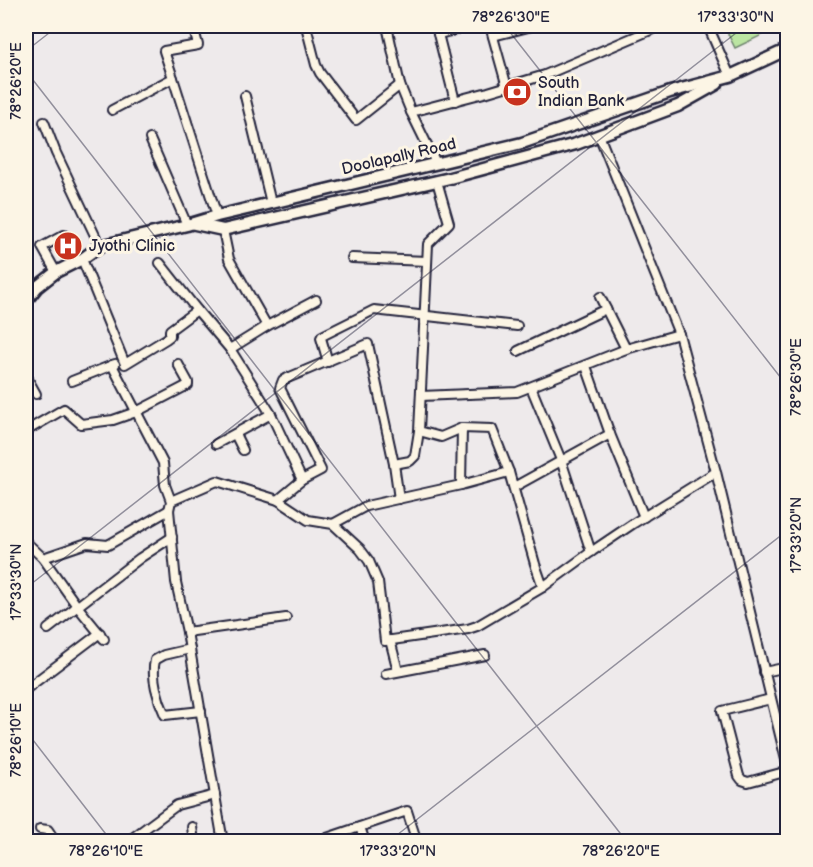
<svg xmlns="http://www.w3.org/2000/svg" width="813" height="867" viewBox="0 0 813 867" font-family="'Balsamiq Sans',sans-serif">
<style>
.green{fill:#bbe5a2;stroke:#6e846e;stroke-width:1.5}
.lines{fill:none;stroke-linecap:round;stroke-linejoin:round}
.minor-casing{stroke:#22223b;stroke-width:12}
.secondary-casing{stroke:#22223b;stroke-width:15}
.minor{stroke:#fcf5e5;stroke-width:8}
.secondary{stroke:#fcf5e5;stroke-width:10}
.ticks{fill:none;stroke:#22223b;stroke-width:1.5;stroke-opacity:0.45}
.labels{text-anchor:middle;dominant-baseline:central;stroke-width:6;stroke-linejoin:round;paint-order:stroke}
.poi-label{font-size:16px;fill:#22223b;stroke:#fcf5e5;text-anchor:start}
.street-label{font-size:16px;fill:#22223b;stroke:#fcf5e5}
.neatline{fill:none;stroke:#22223b;stroke-width:2}
.ticks-label{font-size:15px;text-anchor:middle;fill:#22223b}
</style>
<rect width="100%" height="100%" fill="#eeeaeb"/>
<filter id="ink" filterUnits="userSpaceOnUse"><feTurbulence type="fractalNoise" baseFrequency=".0167" numOctaves="2"/><feDisplacementMap in="SourceGraphic" scale="12" xChannelSelector="R" yChannelSelector="G"/><feConvolveMatrix kernelMatrix="1 2 1 2 8 2 1 2 1" color-interpolation-filters="sRGB"/></filter>
<g filter="url(#ink)">
<path class="green" d="M724,26H781L735,48Z"/>
<g class="lines">
<g class="minor-casing">
<g id="minor">
<path d="M306,26L316,65L320,73L356,120L400,85"/>
<path d="M387,26L400,85L411,112L436,163"/>
<path d="M436,26L455,101"/>
<path d="M490,26L507,87"/>
<path d="M708,26L730,76"/>
<path d="M438,34L473,26"/>
<path d="M493,36L532,26"/>
<path d="M173,78L217,216"/>
<path d="M245,96L271,203"/>
<path d="M112,110L173,78L164,51L198,45L193,26"/>
<path d="M411,112L488,92L545,75L660,26"/>
<path d="M44,122L56,153L100,246"/>
<path d="M599,135L679,334L716,472L788,768"/>
<path d="M150,139L187,225"/>
<path d="M437,181L449,223L428,244L419,431L441,437L462,428L492,429L509,472L535,564L543,587"/>
<path d="M223,230L229,259L267,326"/>
<path d="M352,258L427,261"/>
<path d="M82,259L125,364L166,339L170,336V330L197,310"/>
<path d="M160,263L197,310L230,349L271,414L302,480"/>
<path d="M56,272L42,247L64,235"/>
<path d="M600,297L626,349"/>
<path d="M230,349L267,326L316,300"/>
<path d="M518,351L606,309"/>
<path d="M328,362L321,338L322,336L374,310L517,326"/>
<path d="M112,365L163,463L165,485L171,501L169,510L176,582L187,632L223,842"/>
<path d="M586,366L610,434L644,517"/>
<path d="M26,376L36,394"/>
<path d="M72,381L115,364"/>
<path d="M531,387L561,460L591,552"/>
<path d="M421,396L517,392L626,349L679,334"/>
<path d="M26,431L64,409L81,424L113,420L136,412L188,385V382L178,364"/>
<path d="M235,434L243,450"/>
<path d="M216,444L271,414"/>
<path d="M394,464L410,461L415,456L419,431"/>
<path d="M461,485L462,428"/>
<path d="M514,487L610,434"/>
<path d="M278,500L302,480L321,470L280,388L283,380L368,344L394,464L399,499"/>
<path d="M171,501L217,481L278,500L308,520L333,524L360,549L369,561L378,582L385,641L468,629L477,626L543,587L591,552L634,523L716,472"/>
<path d="M333,524L366,506L461,485L509,472"/>
<path d="M26,542L43,558L77,606L104,639"/>
<path d="M43,558L87,543L108,545L169,510"/>
<path d="M48,629L140,558L172,537"/>
<path d="M187,632L286,618"/>
<path d="M390,640L398,671"/>
<path d="M190,649L164,655L155,660C151,677 158,700 165,715L201,711"/>
<path d="M764,672L788,667"/>
<path d="M386,674L485,655"/>
<path d="M26,689L100,633"/>
<path d="M771,699L722,711L739,776L742,780L748,782L788,771"/>
<path d="M192,827L194,842"/>
<path d="M360,827L365,842"/>
<path d="M40,829L48,830L56,842"/>
<path d="M127,842L177,805L215,795"/>
<path d="M315,842L407,811L417,842"/>
</g>
</g>
<g class="secondary-casing">
<g id="secondary">
<path d="M195,224L223,230L450,178L576,144L678,106L717,84"/>
<path d="M26,301L37,287L56,272L82,259L100,246L187,225L217,216L522,143L670,92L730,76L788,49"/>
</g>
</g>
<use href="#minor" class="minor"/>
<use href="#secondary" class="secondary"/>
</g>
</g>
<path class="ticks" d="M505,26L788,387M26,51L58,26M26,71L627,842M26,588L745,26M26,731L112,842M388,842L788,530"/>
<defs>
<g id="bank-disc" transform="scale(1.5)"><circle r="9.5" fill="#c8321e" stroke="#fcf5e5"/><path d="M-6-4H6V4H-6ZM0-2.3a2.3 2.3 0 1 0 0 4.6a2.3 2.3 0 1 0 0-4.6Z" fill="#fff"/></g>
<g id="hospital-disc" transform="scale(1.5)"><circle r="9.5" fill="#c8321e" stroke="#fcf5e5"/><path d="M-5-5h3v3.5h4V-5h3V5h-3V1.5h-4V5h-3Z" fill="#fff"/></g>
</defs>
<g fill-rule="evenodd">
<use href="#bank-disc" x="517" y="92"/>
<use href="#hospital-disc" x="68" y="246"/>
</g>
<g class="labels">
<g class="poi-label">
<text x="538" y="83">South<tspan x="538" dy="18">Indian Bank</tspan></text>
<text x="89" y="246">Jyothi Clinic</text>
</g>
<g class="street-label">
<text transform="translate(399 157) rotate(-13)">Doolapally Road</text>
</g>
</g>
<rect width="813" height="867" fill="none" stroke="#fcf5e5" stroke-width="66"/>
<rect x="33" y="33" width="747" height="801" class="neatline"/>
<g class="ticks-label">
<text x="511" y="22">78°26'30"E</text>
<text x="736" y="22">17°33'30"N</text>
<text transform="translate(16 81) rotate(-90)" y="5">78°26'20"E</text>
<text transform="translate(796 377) rotate(-90)" y="5">78°26'30"E</text>
<text transform="translate(796 535) rotate(-90)" y="5">17°33'20"N</text>
<text transform="translate(16 582) rotate(-90)" y="5">17°33'30"N</text>
<text transform="translate(16 740) rotate(-90)" y="5">78°26'10"E</text>
<text x="106" y="856">78°26'10"E</text>
<text x="398" y="856">17°33'20"N</text>
<text x="621" y="856">78°26'20"E</text>
</g>
</svg>
